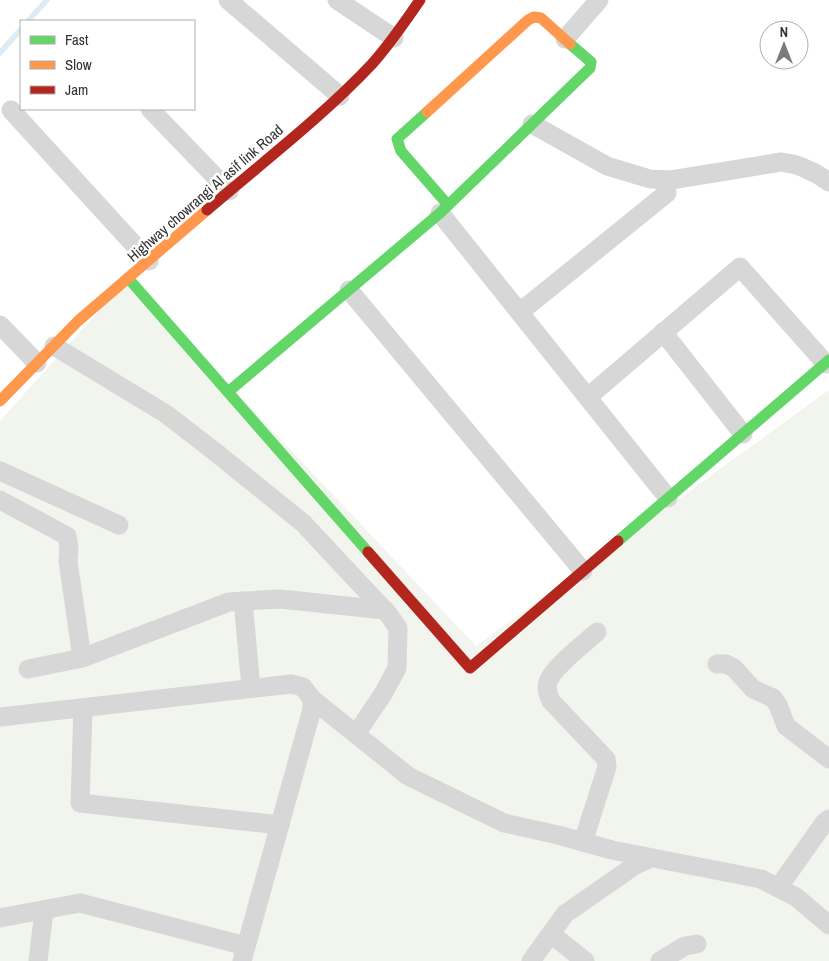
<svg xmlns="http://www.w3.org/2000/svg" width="829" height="961" viewBox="0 0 829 961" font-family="'Archivo Narrow',sans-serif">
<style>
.green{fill:#f1f5ed}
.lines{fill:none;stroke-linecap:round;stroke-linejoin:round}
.stream{stroke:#ddebf3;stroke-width:5.5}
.street{stroke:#d7d7d7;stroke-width:19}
.fast{stroke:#63d668;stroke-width:11}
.slow{stroke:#ff974d;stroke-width:11}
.jam{stroke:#b3261e;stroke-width:11}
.labels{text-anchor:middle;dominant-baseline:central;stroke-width:5;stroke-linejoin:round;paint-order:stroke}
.street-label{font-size:15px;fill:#333;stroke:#fff}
</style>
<rect width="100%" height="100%" fill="#fff"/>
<path class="green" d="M128,278L476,646L829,390V961H0V421Z"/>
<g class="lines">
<g class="stream">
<path d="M28,21L47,0"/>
<path d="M0,53L21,29"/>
</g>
<g class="street">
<path d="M228,0L340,96"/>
<path d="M337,0L394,38"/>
<path d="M565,39L599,0"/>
<path d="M150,109L229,191"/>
<path d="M11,110L149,261"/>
<path d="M532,124L607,166L650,179L671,180L781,162C799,164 814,171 829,182"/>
<path d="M440,213L668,498"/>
<path d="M349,290L583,571"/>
<path d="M520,312L667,193"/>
<path d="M0,325L37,363"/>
<path d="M663,332L743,434"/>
<path d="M54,346L166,414L214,451L303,523L389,615L398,628L397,668L383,694L356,734"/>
<path d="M588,397L740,267L826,364"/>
<path d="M0,471L119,525"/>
<path d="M0,500L67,536L69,547L68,561L82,658"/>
<path d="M243,601L251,688"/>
<path d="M717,664H726L734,668L753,689L773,698L778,705L786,726L829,759"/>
<path d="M28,669L82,658L229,602L280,599L385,610"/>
<path d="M312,699L408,776L504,823L558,835L612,850L761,879L796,897L829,925"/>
<path d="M83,708L80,803L280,825"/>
<path d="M0,717L291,684L303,687L312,699V709L242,961"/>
<path d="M583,842L607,767L606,759L551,701C548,695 546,689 548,682C552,668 585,643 597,632"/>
<path d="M778,888L824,823L829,819"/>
<path d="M0,918L80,903L246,946"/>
<path d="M551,934L585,961"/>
<path d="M38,961L44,911"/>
<path d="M531,961L565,914L634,866L651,858"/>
<path d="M660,961L685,946L697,944"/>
</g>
<g class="fast">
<path d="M427,112L397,139L401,151L448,205"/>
<path d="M128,278L368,552"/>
<path d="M228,392L440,213L590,68L591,62L570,44"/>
<path d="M618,541L829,360"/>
</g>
<g class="slow">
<path d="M427,112L528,20L534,17L541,18L570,44"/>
<path d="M0,401L78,321L207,210"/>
</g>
<g class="jam">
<path d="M207,210C263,162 322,117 372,64C390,44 405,22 420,0"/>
<path d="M368,552L470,668L618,541"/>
</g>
</g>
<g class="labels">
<g class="street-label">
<text transform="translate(205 193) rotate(-41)">Highway chowrangi Al asif link Road</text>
</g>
</g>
<rect x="20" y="20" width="175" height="90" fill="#ffffff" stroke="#adadad"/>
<rect x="30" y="36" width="25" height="8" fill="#63d668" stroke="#adadad"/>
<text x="65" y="45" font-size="15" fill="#333333">Fast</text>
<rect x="30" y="61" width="25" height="8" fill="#ff974d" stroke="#adadad"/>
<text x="65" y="70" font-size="15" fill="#333333">Slow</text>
<rect x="30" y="86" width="25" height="8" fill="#b3261e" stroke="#adadad"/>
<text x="65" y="95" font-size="15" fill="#333333">Jam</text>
<g transform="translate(784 45)"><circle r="24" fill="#ffffff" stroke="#adadad"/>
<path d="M0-4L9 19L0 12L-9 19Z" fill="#7a7a7a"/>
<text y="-8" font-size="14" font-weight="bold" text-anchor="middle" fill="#333333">N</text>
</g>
</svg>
